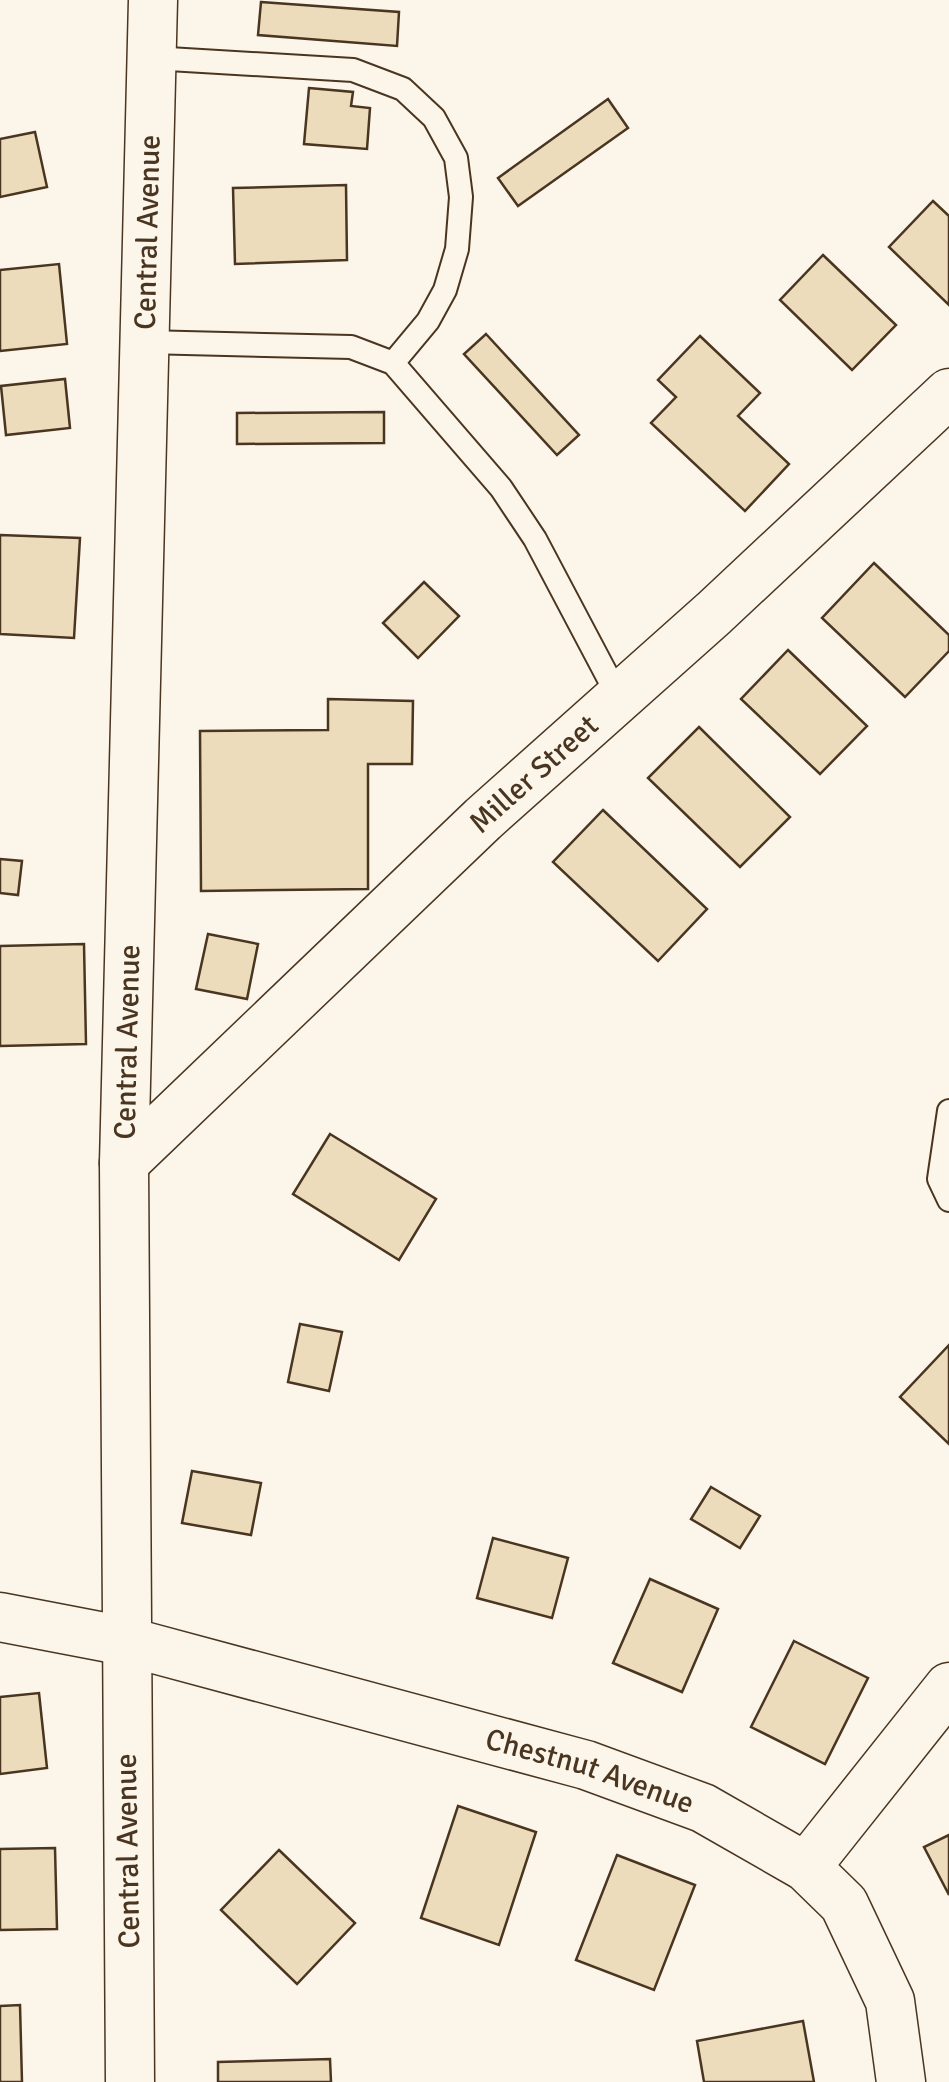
<svg xmlns="http://www.w3.org/2000/svg" width="949" height="2082" viewBox="0 0 949 2082" font-family="Signika,sans-serif">
<style>
.building{fill:#ecdcbc;stroke:#4a3520;stroke-width:2.5}
.lines{fill:none;stroke-linecap:round;stroke-linejoin:round}
.service-casing{stroke:#4a3520;stroke-width:26}
.minor-casing{stroke:#4a3520;stroke-width:51}
.service{stroke:#fbf6e9;stroke-width:22}
.minor{stroke:#fbf6e9;stroke-width:48}
.labels{text-anchor:middle;dominant-baseline:central;stroke-width:8;stroke-linejoin:round;paint-order:stroke}
.street-label{font-size:30px;fill:#4a3520;stroke:#fbf6e9}
</style>
<rect width="100%" height="100%" fill="#fbf6e9"/>
<g class="building">
<path d="M261,2L399,12L397,46L258,35Z"/>
<path d="M309,88L353,92L351,106L370,108L367,149L304,144Z"/>
<path d="M608,99L628,128L518,206L498,178Z"/>
<path d="M35,132L47,187L0,197V139Z"/>
<path d="M346,185L347,260L235,264L233,188Z"/>
<path d="M933,201L949,216V305L889,247Z"/>
<path d="M823,255L896,325L852,370L780,300Z"/>
<path d="M59,264L67,344L0,351V270Z"/>
<path d="M486,334L579,435L557,455L464,354Z"/>
<path d="M700,336L760,393L738,416L789,464L745,511L651,423L676,397L658,380Z"/>
<path d="M65,379L70,428L6,435L1,386Z"/>
<path d="M384,412V443L237,444V413Z"/>
<path d="M0,535L80,538L74,638L0,634Z"/>
<path d="M874,563L949,635V651L905,697L822,618Z"/>
<path d="M424,582L459,616L418,658L383,623Z"/>
<path d="M788,650L867,726L820,774L741,699Z"/>
<path d="M328,699L413,701L412,764H368V889L201,891L200,731L328,730Z"/>
<path d="M699,727L790,817L740,867L648,778Z"/>
<path d="M603,810L707,909L658,961L553,862Z"/>
<path d="M0,859L22,861L18,895L0,893Z"/>
<path d="M208,934L258,944L247,999L196,989Z"/>
<path d="M84,944L86,1044L0,1046V946Z"/>
<path d="M330,1134L436,1199L399,1260L293,1194Z"/>
<path d="M300,1324L342,1332L329,1391L288,1382Z"/>
<path d="M949,1345V1444L900,1397Z"/>
<path d="M192,1471L261,1483L251,1535L182,1523Z"/>
<path d="M711,1487L760,1516L740,1548L691,1519Z"/>
<path d="M493,1538L568,1558L552,1618L477,1598Z"/>
<path d="M650,1579L718,1609L682,1692L613,1663Z"/>
<path d="M794,1641L868,1678L825,1764L751,1727Z"/>
<path d="M39,1693L47,1768L0,1774V1697Z"/>
<path d="M458,1806L536,1832L499,1945L421,1918Z"/>
<path d="M949,1835V1895L924,1847Z"/>
<path d="M55,1848L57,1929L0,1930V1849Z"/>
<path d="M279,1850L355,1923L297,1984L221,1910Z"/>
<path d="M617,1855L695,1885L654,1990L576,1960Z"/>
<path d="M20,2005L22,2082H0V2006Z"/>
<path d="M803,2021L814,2082H704L697,2041Z"/>
<path d="M330,2059L331,2082H218V2062Z"/>
</g>
<g class="lines">
<g class="service-casing">
<g id="service">
<path d="M152,58L353,70L403,89L434,118L456,158L461,197L457,249L445,290L428,321L393,363"/>
<path d="M145,342L351,347L393,363L501,488L535,539L619,698"/>
<path d="M949,1111L939,1179L949,1200"/>
</g>
</g>
<g class="minor-casing">
<g id="minor">
<path id="s1" d="M124,1163L483,819L714,613L949,393"/>
<path id="s2" d="M0,1617L125,1641L586,1765L703,1808L806,1867L844,1904L890,2001L901,2082"/>
<path d="M806,1867L949,1687"/>
<path id="s3" d="M130,2082L124,1163L153,0"/>
</g>
</g>
<use href="#service" class="service"/>
<use href="#minor" class="minor"/>
</g>
<g class="labels">
<g class="street-label">
<text stroke="none"><textPath href="#s3" startOffset="1850">Central Avenue</textPath></text>
<text stroke="none"><textPath href="#s1" startOffset="565">Miller Street</textPath></text>
<text stroke="none"><textPath href="#s3" startOffset="1040">Central Avenue</textPath></text>
<text stroke="none"><textPath href="#s2" startOffset="610">Chestnut Avenue</textPath></text>
<text transform="translate(128 1851) rotate(-91)">Central Avenue</text>
</g>
</g>
</svg>
